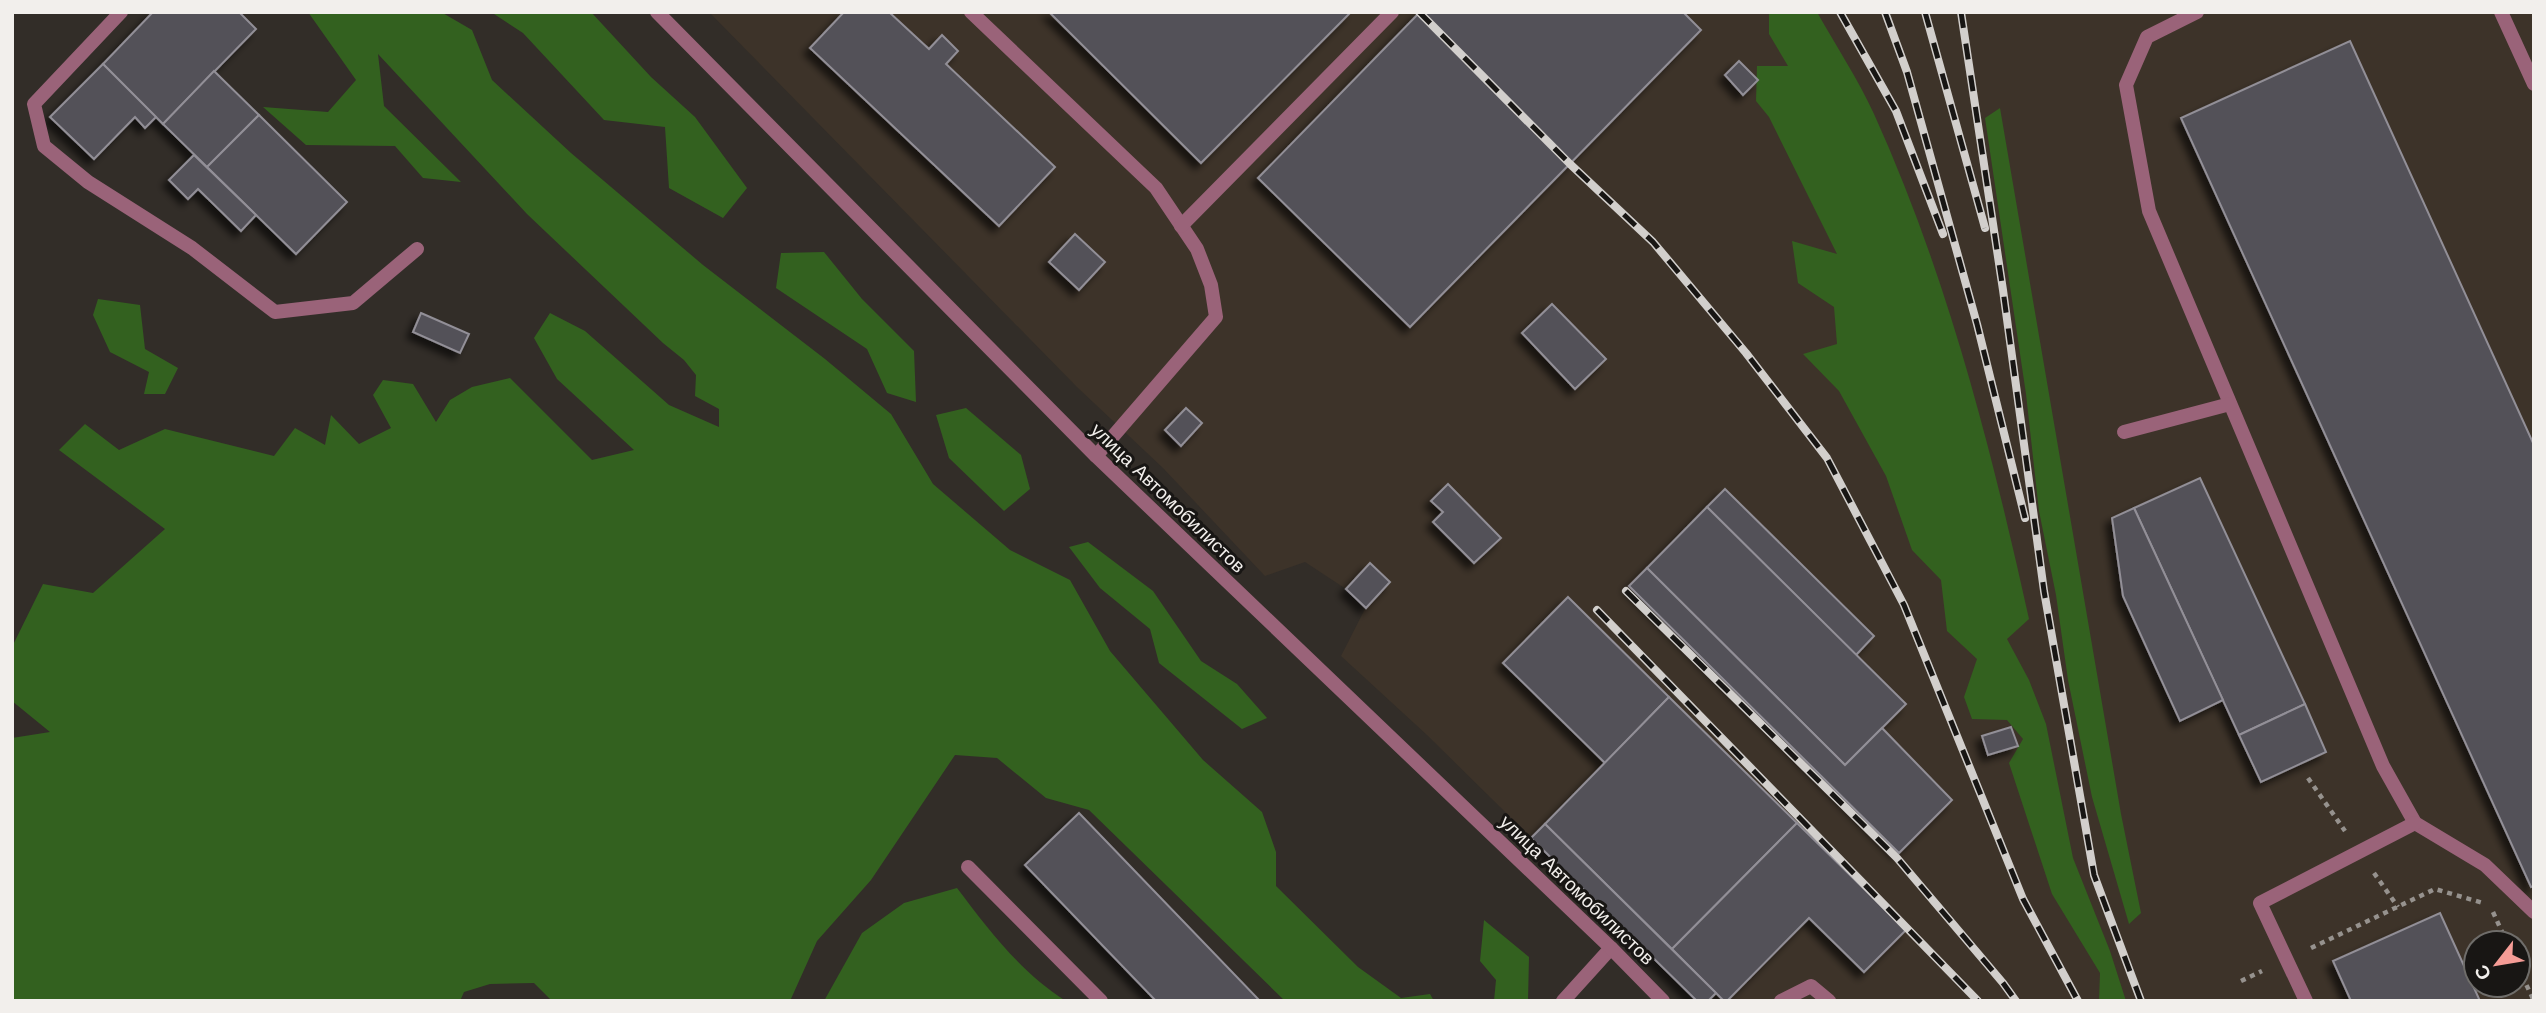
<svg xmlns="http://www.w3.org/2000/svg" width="2546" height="1013" viewBox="0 0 2546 1013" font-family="'Work Sans',sans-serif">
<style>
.built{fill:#3d3329;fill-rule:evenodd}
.forest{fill:#33611f}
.building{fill:#535158;stroke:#928f97;stroke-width:2;filter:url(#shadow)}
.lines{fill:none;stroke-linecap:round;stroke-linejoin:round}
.path{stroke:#96928e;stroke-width:4.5;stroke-dasharray:5 5;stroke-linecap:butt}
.lane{stroke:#9a6379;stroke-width:14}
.street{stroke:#9a6379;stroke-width:14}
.rail-casing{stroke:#d2cfcc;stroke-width:8}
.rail{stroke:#181614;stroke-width:5;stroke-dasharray:16;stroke-linecap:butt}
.labels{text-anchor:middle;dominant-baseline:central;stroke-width:6;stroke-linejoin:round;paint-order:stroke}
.street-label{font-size:19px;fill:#f2efec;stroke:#181614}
</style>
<defs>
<filter id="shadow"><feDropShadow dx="-6" dy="6" stdDeviation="3.5" flood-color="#0009"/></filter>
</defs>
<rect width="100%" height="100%" fill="#322d28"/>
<path class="built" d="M709,12H2534V1001H1697L1427,735L1341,656L1366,607L1346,589L1305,562L1265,576L1163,468L1077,387ZM2476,943H2518V985H2476Z"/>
<g class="forest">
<path d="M308,12H441L472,30L492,80L571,153L703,265L825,359L891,414L933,484L1010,550L1070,580L1110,651L1203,760L1262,812L1276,852V886L1358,967L1401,998L1430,994L1434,1001H1285L1089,810L1046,798L997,758L955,755L871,880L817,941L790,1001H552L534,983L490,984L464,992L460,1001H12V738L50,732L12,701V647L43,584L93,593L165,529L59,450L85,424L119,450L165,429L274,456L295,428L325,445L331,415L359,444L391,428L373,395L383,380L413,384L436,422L450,400L472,387L510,378L592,460L634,450L557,379L534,338L550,313L585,331L669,405L719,427V409L695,396L696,375L684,360L663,343L527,214L378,54L384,106L461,182L423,178L395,146L306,145L263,107L328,112L356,80Z"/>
<path d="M491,12H591L651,77L695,117L747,188L723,218L669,188L665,127L604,120L523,33Z"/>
<path d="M1769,12H1817C1836,46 1858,79 1874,114C1947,275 1991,447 2029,619L2007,639L2029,680L2046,724L2073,858L2110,951L2126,1001H2099L2100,973L2052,894L2009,763L2023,739L2007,720L1972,719L1964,697L1977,659L1947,631L1941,580L1912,550L1886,476L1839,391L1803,354L1837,344L1834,307L1798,283L1792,241L1837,254L1769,117L1756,101L1757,66H1788L1769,34Z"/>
<path d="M2000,108L2121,814L2141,913L2129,924L2092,797L2068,680L2056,595L2039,511L2026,394L1985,118Z"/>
<path d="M824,252L862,299L914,351L916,402L887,393L867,349L776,288L781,253Z"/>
<path d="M98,299L140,305L145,349L178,368L165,394H144L149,372L110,352L93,315Z"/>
<path d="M966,408L1021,455L1030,489L1004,511L949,458L936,415Z"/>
<path d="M1088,542L1153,591L1201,661L1237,684L1267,718L1242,729L1159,663L1150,629L1100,588L1069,547Z"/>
<path d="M957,888C989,930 1020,972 1066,1001H824L862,933L904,903Z"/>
<path d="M1484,920L1529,957L1528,1001H1494L1496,980L1480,961Z"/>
</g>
<g class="building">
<path d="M153,12H239L256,29L163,124L103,64Z"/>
<path d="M844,12H889L929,49L942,35L958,51L946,64L1055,167L999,226L810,48Z"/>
<path d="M1049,12H1351L1201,163Z"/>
<path d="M1683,12L1701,30L1410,327L1258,178L1420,12Z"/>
<path d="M2350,41L2534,445V886L2531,887L2181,118Z"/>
<path d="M1739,61L1758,80L1743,95L1725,75Z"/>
<path d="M103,64L156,117L145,128L135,117L94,159L50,117Z"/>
<path d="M214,71L259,115L207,167L163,124Z"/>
<path d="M259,115L347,202L296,254L207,167Z"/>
<path d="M194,155L256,215L241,231L198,189L188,199L169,180Z"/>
<path d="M1075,234L1105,262L1079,290L1049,262Z"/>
<path d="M1552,304L1606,359L1575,389L1522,333Z"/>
<path d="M421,313L469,334L460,353L413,332Z"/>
<path d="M1186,408L1202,423L1181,446L1165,430Z"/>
<path d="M2200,478L2305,704L2239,735L2134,508Z"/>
<path d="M1448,484L1501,538L1474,563L1433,522L1443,512L1431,501Z"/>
<path d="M1725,489L1874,636L1856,655L1707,507Z"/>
<path d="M1707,507L1906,704L1845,765L1647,568Z"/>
<path d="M2134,508L2223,700L2180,721L2123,596L2112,518Z"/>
<path d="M1370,563L1390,582L1366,608L1346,589Z"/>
<path d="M1647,568L1845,765L1882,728L1952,800L1899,853L1629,586Z"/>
<path d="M1568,597L1669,697L1605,763L1503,663Z"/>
<path d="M1669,697L1797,823L1672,949L1545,824Z"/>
<path d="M2305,704L2326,752L2261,782L2239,735Z"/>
<path d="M2011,727L2018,746L1988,755L1982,736Z"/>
<path d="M1079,813L1260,1001H1156L1025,865Z"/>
<path d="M1797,823L1906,930L1864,972L1809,918L1727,1001H1724L1672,949Z"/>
<path d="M1545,824L1716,993L1708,1001H1697L1531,838Z"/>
<path d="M2440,913L2480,1001H2351L2333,961Z"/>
</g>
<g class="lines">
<g class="path">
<path d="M2308,778L2345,831"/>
<path d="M2374,873L2398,907"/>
<path d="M2493,912L2507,943"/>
<path d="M2311,948L2435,889L2483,903"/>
<path d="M2518,967L2534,1001"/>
<path d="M2241,981L2262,971"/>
</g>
<g class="lane">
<path d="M121,12L34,104L44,146L88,182L192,248L275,312L353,303L417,249"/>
<path d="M971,12L1156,188L1197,249L1211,285L1216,317L1096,456"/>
<path d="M2197,12L2147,37L2126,85L2149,211L2383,766L2415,823L2485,865L2534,912"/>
<path d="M2501,12L2534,84"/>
<path d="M1181,226L1392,12"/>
<path d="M2124,432L2230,404"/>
<path d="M968,867L1101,1001"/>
<path d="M1563,1001L1611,948"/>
<path d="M1781,1001L1811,986L1829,1001"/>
<path d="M2306,1001L2260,903L2415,823"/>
</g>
<path class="street" d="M657,12L1096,456L1611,948L1663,1001"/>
<g class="rail-casing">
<g id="rail">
<path d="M1419,12L1570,164L1653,242L1746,353L1827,458L1904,605L2023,899L2078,1001"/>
<path d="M1840,12L1896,111L1943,234"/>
<path d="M1885,12L1907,72L1977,324L2025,518"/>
<path d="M1925,12L1985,228"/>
<path d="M1961,12L2003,290L2044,591L2094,875L2141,1001"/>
<path d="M1626,591L1897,858L2003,983L2016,1001"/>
<path d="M1597,610L1978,1001"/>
</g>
</g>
<use href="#rail" class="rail"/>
</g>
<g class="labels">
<g class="street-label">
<text transform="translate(1168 498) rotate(44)">улица Автомобилистов</text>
<text transform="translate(1577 890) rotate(44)">улица Автомобилистов</text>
</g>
</g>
<rect width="2546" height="1013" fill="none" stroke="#f2efec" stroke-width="28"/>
<g transform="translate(2497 964) rotate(239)"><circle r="33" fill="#181614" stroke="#6f6d6a" stroke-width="2"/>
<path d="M0-5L12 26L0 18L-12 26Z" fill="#f59c96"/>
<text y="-10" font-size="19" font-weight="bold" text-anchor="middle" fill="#f2efec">С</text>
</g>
</svg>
